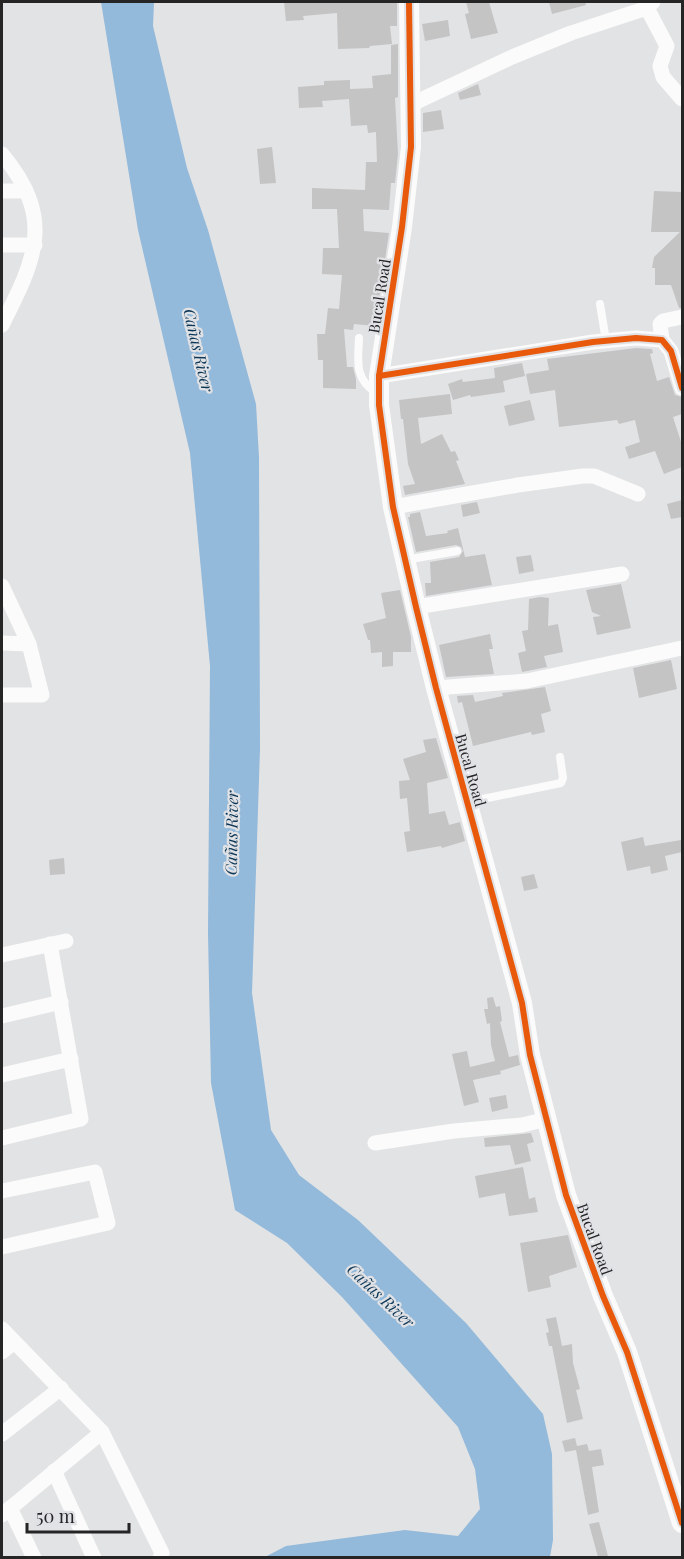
<svg xmlns="http://www.w3.org/2000/svg" width="684" height="1559" viewBox="0 0 684 1559" font-family="'Playfair Display',serif">
<style>
.water{fill:#93b9db}
.building{fill:#c4c4c5}
.lines{fill:none;stroke-linecap:round;stroke-linejoin:round}
.service{stroke:#fbfbfb;stroke-width:8}
.minor{stroke:#fbfbfb;stroke-width:15}
.tertiary{stroke:#fbfbfb;stroke-width:20}
.cycleway-casing{stroke:#e1e2e5;stroke-width:10}
.cycleway{stroke:#e8590c;stroke-width:6}
.labels{text-anchor:middle;dominant-baseline:central;stroke-width:4.5;stroke-linejoin:round;paint-order:stroke}
.street-label{font-size:15px;fill:#252526;stroke:#e1e2e5}
.water-label{font-size:16px;font-style:italic;fill:#0c3656;stroke:#e1e2e5}
</style>
<rect width="100%" height="100%" fill="#e2e3e4"/>
<path class="water" d="M101,2H154L153,26L187,168L208,230L256,404L259,457L260,749L252,993L271,1130L299,1175L358,1220L466,1323L543,1414L552,1454L553,1540L550,1557H265L286,1546L405,1530L458,1536L480,1509L475,1469L458,1427L342,1297L287,1243L235,1210L211,1083L208,933L210,666L190,453L138,230Z"/>
<g class="building">
<path d="M284,2H397V26H390L392,44L370,46L369,48L338,49L337,13L303,16L304,20L286,21Z"/>
<path d="M466,2H489L498,33L471,39L465,14L469,13Z"/>
<path d="M549,2H585L586,5L552,14Z"/>
<path d="M448,20L450,36L425,41L422,24Z"/>
<path d="M398,44V97L395,98L398,154L395,183H391L389,210L363,209L364,231L389,233L375,326L354,324L353,330L344,329L347,367H353L356,379V389L323,388V360H318L317,334H325L328,308L339,309L342,275L322,274L323,248H339L337,209H312V188L365,190L366,162H377L376,132L368,133L367,125L351,126L349,99L322,101L323,107L299,108L298,87L324,85V81L350,80V89L373,88L372,76L391,74V45Z"/>
<path d="M478,84L481,95L460,100L458,93Z"/>
<path d="M441,110L444,129L423,132V113Z"/>
<path d="M272,147L276,183L260,184L257,149Z"/>
<path d="M654,191L682,192V308H679L671,285H655V268H652L654,257L680,232H651Z"/>
<path d="M636,348L652,349L653,353L650,354L657,381L669,377L675,395L682,397V414L673,417L682,445V467L664,474L655,451L629,459L625,447L640,442L635,420L619,424L617,420L559,427L555,390L530,394L526,374L549,370L547,359Z"/>
<path d="M522,363L525,376L503,381L505,392L471,397L470,395L453,400L448,384L462,379L463,382L495,378L494,368Z"/>
<path d="M450,394L452,414L418,418L421,444L442,434L451,452L455,451L459,460L456,461L465,484L405,495L403,486L415,484L408,464L403,419H401L399,400Z"/>
<path d="M530,400L535,420L509,426L504,406Z"/>
<path d="M682,500V517L671,519L667,504Z"/>
<path d="M477,502L480,513L463,517L461,505Z"/>
<path d="M420,512L426,536L448,533L447,531L458,528L465,557L485,554L492,585L426,596L425,583H431L430,562L459,557L463,551L461,547L456,545L416,552L408,517H410V514Z"/>
<path d="M531,555L534,571L519,574L516,557Z"/>
<path d="M621,584L631,628L597,635L593,617L601,616L592,612L586,590Z"/>
<path d="M400,590L411,637V652H393V666L382,667V652L371,653L370,640H368L363,624L386,618L381,593Z"/>
<path d="M540,597L549,598L548,626L558,624L563,652L544,656L547,667L522,672L518,653L526,651L522,631L528,630L529,599Z"/>
<path d="M490,634L493,649H489L494,674L446,677L439,645Z"/>
<path d="M671,660L677,689L639,698L633,668Z"/>
<path d="M545,687L551,711L541,714L545,732L532,735L531,732L473,746L462,702L458,703L457,696L473,695L475,702L503,696L502,693Z"/>
<path d="M436,738L448,778L427,783L429,814L445,811L449,825L460,822L465,841L442,848L441,846L407,852L404,832L410,831L407,798L400,799L399,781L410,780L403,759L426,752L423,740Z"/>
<path d="M643,837L645,846L681,840L682,852L665,856L668,870L651,874L650,866L627,871L621,842Z"/>
<path d="M64,858L65,874L50,875L49,860Z"/>
<path d="M534,874L538,888L524,891L521,877Z"/>
<path d="M493,997L496,1007L500,1006L502,1021L500,1022L509,1057L518,1055L520,1065L500,1071L501,1074L473,1080L479,1102L464,1106L452,1054L467,1051L470,1067L495,1061L491,1045L490,1023L487,1024L484,1009H488L487,998Z"/>
<path d="M506,1095L508,1108L492,1112L489,1098Z"/>
<path d="M531,1133L534,1142L527,1144L531,1161L515,1165L510,1145L485,1147L484,1138Z"/>
<path d="M523,1167L529,1199L535,1197L538,1212L509,1216L505,1193L479,1198L475,1176Z"/>
<path d="M568,1235L577,1267L549,1276L551,1287L528,1292L520,1243Z"/>
<path d="M556,1317L562,1346L572,1344L573,1363L580,1389L576,1390L583,1419L567,1423L552,1346H549L546,1333L549,1332L546,1319Z"/>
<path d="M575,1438L577,1446L587,1444L589,1451L601,1449L604,1465L592,1467L599,1512L588,1515L576,1450L565,1452L562,1441Z"/>
<path d="M599,1522L608,1556L603,1557H598L589,1524Z"/>
</g>
<g class="lines">
<g class="service">
<path d="M600,304L606,341"/>
<path d="M359,338C358,359 354,380 376,392"/>
<path d="M405,560L457,551"/>
<path d="M468,802L561,783L563,778L560,757"/>
</g>
<g class="minor">
<path d="M647,8L667,46L660,66L663,77L682,99"/>
<path d="M412,104L512,57L571,33L647,8L653,2"/>
<path d="M2,154C55,218 36,258 2,325"/>
<path d="M2,191H26"/>
<path d="M2,245H35"/>
<path d="M662,340L660,324L663,321L682,317"/>
<path d="M379,376L593,342L636,338L662,340L671,351L682,388"/>
<path d="M393,507L518,485L583,476H594L638,494"/>
<path d="M2,586L29,644L42,695H2"/>
<path d="M416,607L622,574"/>
<path d="M2,643L29,644"/>
<path d="M436,688L527,681L682,648"/>
<path d="M2,955L66,941"/>
<path d="M2,1016L61,1002"/>
<path d="M2,1075L71,1059"/>
<path d="M2,1138L81,1119L50,944"/>
<path d="M375,1143L454,1131L522,1125L547,1119"/>
<path d="M2,1191L95,1172L108,1223L2,1247"/>
<path d="M2,1329L102,1432L162,1553L160,1558"/>
<path d="M2,1352L14,1342"/>
<path d="M2,1434L61,1388"/>
<path d="M54,1471L94,1558"/>
<path d="M10,1508L34,1558"/>
<path d="M2,1515L102,1432"/>
</g>
<path class="tertiary" d="M409,2L411,147L402,227L379,376V405L393,507L416,607L436,688L522,1003L530,1055L566,1195L603,1296L627,1352L682,1523"/>
<g class="cycleway-casing">
<g id="cycleway">
<path d="M409,2L411,147L402,227L379,376V405L393,507L416,607L436,688L522,1003L530,1055L566,1195L603,1296L627,1352L682,1523"/>
<path d="M379,376L593,342L636,338L662,340L671,351L682,388"/>
</g>
</g>
<use href="#cycleway" class="cycleway"/>
</g>
<g class="labels">
<g class="street-label">
<text transform="translate(379 296) rotate(-81)">Bucal Road</text>
<text transform="translate(471 770) rotate(74)">Bucal Road</text>
<text transform="translate(595 1239) rotate(70)">Bucal Road</text>
</g>
<g class="water-label">
<text transform="translate(199 350) rotate(77)">Cañas River</text>
<text transform="translate(231 833) rotate(-89)">Cañas River</text>
<text transform="translate(381 1295) rotate(43)">Cañas River</text>
</g>
</g>
<rect width="684" height="1559" fill="none" stroke="#252526" stroke-width="6"/>
<path d="M27 1523v9h102v-9" fill="none" stroke="#252526" stroke-width="3"/>
<text x="36" y="1523" font-size="18" fill="#252526" stroke="#e1e2e5" stroke-width="4.5" paint-order="stroke">50 m</text>
</svg>
